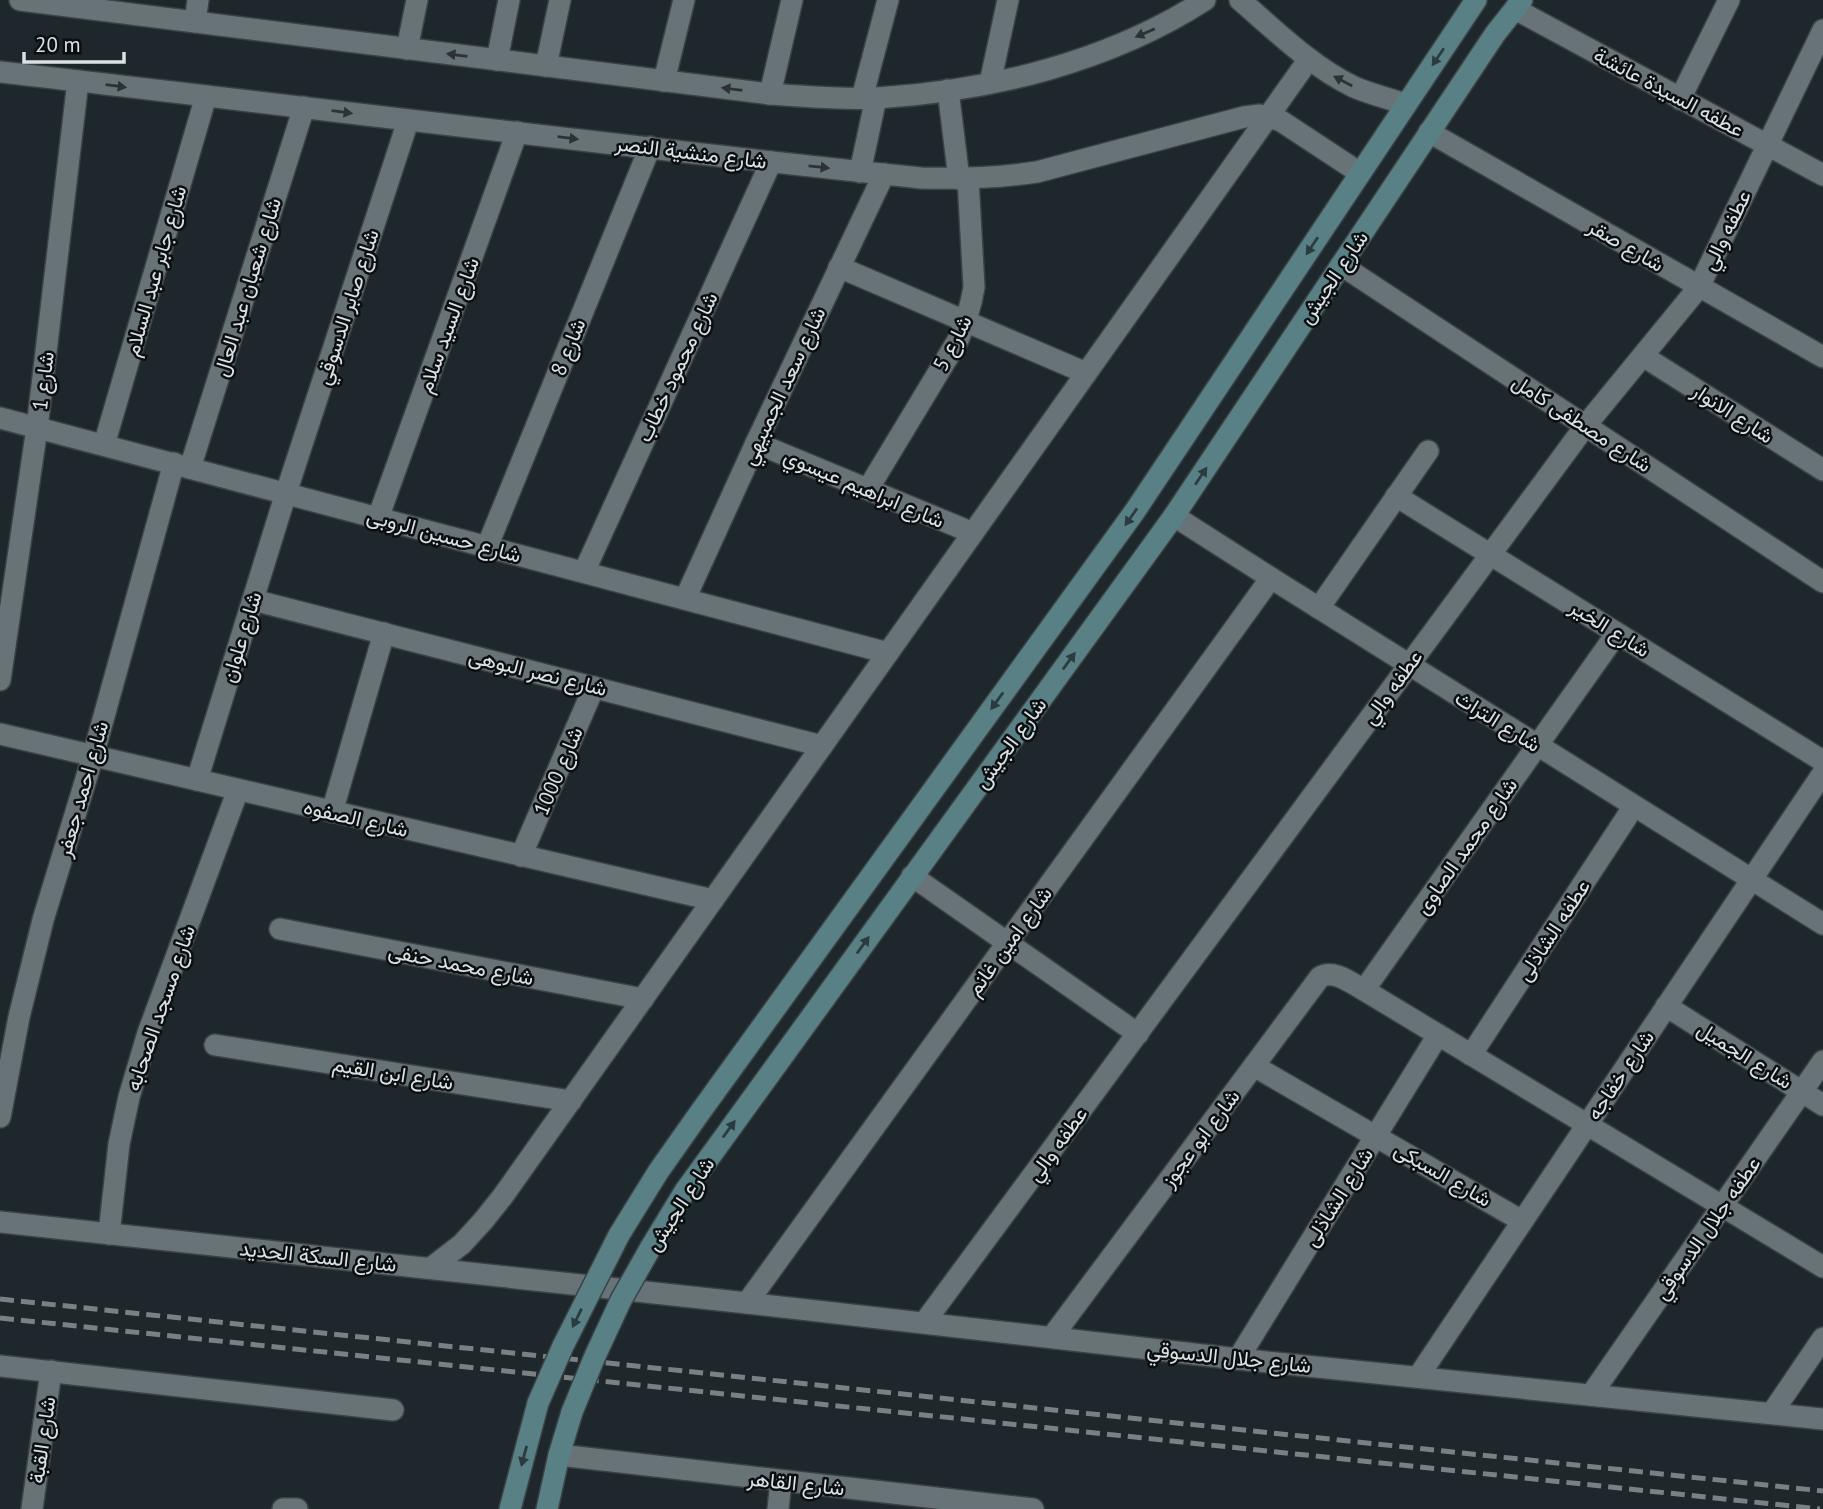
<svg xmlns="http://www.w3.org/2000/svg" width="1823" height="1509" viewBox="0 0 1823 1509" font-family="'PT Sans',Vazirmatn,sans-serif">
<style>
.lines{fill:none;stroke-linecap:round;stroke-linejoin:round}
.minor-casing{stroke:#3b4245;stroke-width:24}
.secondary-casing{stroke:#3b4245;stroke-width:24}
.minor{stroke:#687378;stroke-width:21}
.secondary{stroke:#598085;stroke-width:21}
.rail{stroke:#7a8184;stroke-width:5;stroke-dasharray:14 7;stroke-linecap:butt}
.secondary-bridge-casing{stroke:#3b4245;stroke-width:24;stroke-linecap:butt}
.secondary-bridge{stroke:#598085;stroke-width:21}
.oneway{fill:#2c3235}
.oneway2{fill:#2a3c3f}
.labels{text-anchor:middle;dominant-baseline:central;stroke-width:5;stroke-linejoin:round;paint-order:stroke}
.street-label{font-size:21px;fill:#dce2e4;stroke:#0b0f11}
</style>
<rect width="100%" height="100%" fill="#1e272b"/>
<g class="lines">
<g class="minor-casing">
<g id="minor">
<path d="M20,0L770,94C805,96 841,100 877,98C990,91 1109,62 1205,0"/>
<path d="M1240,0C1276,31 1311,66 1354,87C1371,94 1389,99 1406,104"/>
<path d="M1515,9L1823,175"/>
<path d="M195,22L198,0"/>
<path d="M407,49L417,0"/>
<path d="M497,60L509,0"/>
<path d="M546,66L560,0"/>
<path d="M0,72C307,107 614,146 921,178C960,179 998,178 1037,172L1244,117L1260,115L1281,121L1360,173"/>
<path d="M664,81L684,0"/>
<path d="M990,83L1008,0"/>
<path d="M948,90L959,179"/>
<path d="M770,94L792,0"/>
<path d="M862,98L888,0"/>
<path d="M1680,99L1729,0"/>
<path d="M1429,132L1823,357"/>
<path d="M860,172L876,98"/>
<path d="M1341,265L1823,582"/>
<path d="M839,267L1086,373"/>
<path d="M1643,356L1823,470"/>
<path d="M0,418L888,653"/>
<path d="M756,443L973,533"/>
<path d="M104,445L206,96"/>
<path d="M190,468L304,107"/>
<path d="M868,489L958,340C966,322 971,306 974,287L968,179"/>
<path d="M1396,496L1823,761"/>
<path d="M1174,516L1271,578L1823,924"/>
<path d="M378,518L517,132"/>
<path d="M487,547L650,147"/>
<path d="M584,572L771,162"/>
<path d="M685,599L756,443L884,174"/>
<path d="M253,600L822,746"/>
<path d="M1319,608L1428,451"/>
<path d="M0,680L37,428L78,81"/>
<path d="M0,734L713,900"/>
<path d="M197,780L286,493L408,121"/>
<path d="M332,812L384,633"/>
<path d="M521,856L594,687"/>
<path d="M912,876L1138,1034"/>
<path d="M280,929L643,999"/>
<path d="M1364,990L1617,633"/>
<path d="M1666,1006L1823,1105"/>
<path d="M215,1045L571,1101"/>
<path d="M1471,1055L1634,806"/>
<path d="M1254,1066L1522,1221"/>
<path d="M0,1117L19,1017L43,920L93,756L174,463"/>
<path d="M0,1222L747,1303L1238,1359L1823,1419"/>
<path d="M109,1234L119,1144L129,1097L148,1033L238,790"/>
<path d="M431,1268L462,1244L483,1221L503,1196L1309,59"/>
<path d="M747,1303L1271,578"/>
<path d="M924,1323L1586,425L1699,287L1823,30"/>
<path d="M1052,1337L1320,977C1334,969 1351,983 1364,990L1823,1267"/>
<path d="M1238,1359L1438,1035"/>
<path d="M0,1366L393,1410"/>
<path d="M1418,1377L1823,773"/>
<path d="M1591,1395L1823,1061"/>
<path d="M1772,1413L1823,1338"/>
<path d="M559,1455L1033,1509"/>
<path d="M32,1509L51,1371"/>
<path d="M283,1509H297"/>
<path d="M778,1509L781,1481"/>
</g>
</g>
<g class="secondary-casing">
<g id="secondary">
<path d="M619,1235L658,1172L701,1111L1135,511L1476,0"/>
<path d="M651,1247L685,1191L717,1147L1174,516L1495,34L1522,0"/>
<path d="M510,1509L538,1403"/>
<path d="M547,1509L559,1455L572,1412"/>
</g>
</g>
<use href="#minor" class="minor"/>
<use href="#secondary" class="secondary"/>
<g class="rail">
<path d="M0,1299L1823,1491"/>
<path d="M0,1318L1820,1509"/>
</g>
<g class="secondary-bridge-casing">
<g id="secondary-bridge">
<path d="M538,1403L563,1346L619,1235"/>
<path d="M572,1412L595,1356L621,1300L651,1247"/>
</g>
</g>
<use href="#secondary-bridge" class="secondary-bridge"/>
</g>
<defs><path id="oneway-solid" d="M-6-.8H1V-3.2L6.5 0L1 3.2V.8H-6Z" transform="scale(1.75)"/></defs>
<g class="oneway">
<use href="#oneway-solid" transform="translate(1145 33) rotate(157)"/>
<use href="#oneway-solid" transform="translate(457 55) rotate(-173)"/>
<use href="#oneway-solid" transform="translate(1343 81) rotate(-152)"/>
<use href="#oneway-solid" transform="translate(116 86) rotate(7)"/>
<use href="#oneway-solid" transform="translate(732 89) rotate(-173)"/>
<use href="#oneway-solid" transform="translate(342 112) rotate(7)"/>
<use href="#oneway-solid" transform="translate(568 138) rotate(7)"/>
<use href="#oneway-solid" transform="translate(819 167) rotate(6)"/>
</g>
<g class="oneway2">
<use href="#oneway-solid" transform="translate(1438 57) rotate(124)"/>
<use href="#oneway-solid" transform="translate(1312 246) rotate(124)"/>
<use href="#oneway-solid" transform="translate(1201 476) rotate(-56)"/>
<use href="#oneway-solid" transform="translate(1131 517) rotate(125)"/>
<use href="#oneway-solid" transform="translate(1069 661) rotate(-54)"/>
<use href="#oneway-solid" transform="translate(997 701) rotate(126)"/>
<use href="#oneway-solid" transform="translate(863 945) rotate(-54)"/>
<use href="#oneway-solid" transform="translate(729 1129) rotate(-54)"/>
<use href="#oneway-solid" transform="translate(577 1318) rotate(116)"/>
<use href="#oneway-solid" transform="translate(524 1456) rotate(105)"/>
</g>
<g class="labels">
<g class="street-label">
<text transform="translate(1669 92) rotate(28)">عطفه السيدة عائشة</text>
<text transform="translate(691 152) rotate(7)">شارع منشية النصر</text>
<text transform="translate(1726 230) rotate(-64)">عطفه والي</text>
<text transform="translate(1626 245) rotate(30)">شارع صقر</text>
<text transform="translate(155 271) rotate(-74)">شارع جابر عبد السلام</text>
<text transform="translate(1333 277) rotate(-56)">شارع الجيش</text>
<text transform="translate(247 287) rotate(-73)">شارع شعبان عبد العال</text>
<text transform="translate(347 307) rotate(-72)">شارع صابر الدسوقي</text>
<text transform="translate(448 325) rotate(-70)">شارع السيد سلام</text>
<text transform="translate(952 343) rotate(-63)">شارع 5</text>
<text transform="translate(568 347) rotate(-68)">شارع 8</text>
<text transform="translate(677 367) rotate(-65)">شارع محمود خطاب</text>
<text transform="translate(43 381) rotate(-83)">شارع 1</text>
<text transform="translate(783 386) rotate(-65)">شارع سعد الجمبيهي</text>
<text transform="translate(1733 413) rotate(33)">شارع الانوار</text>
<text transform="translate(1582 423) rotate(33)">شارع مصطفى كامل</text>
<text transform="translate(864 488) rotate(23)">شارع ابراهيم عيسوي</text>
<text transform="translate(444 535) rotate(15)">شارع حسين الروبى</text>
<text transform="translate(1610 628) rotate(32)">شارع الخير</text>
<text transform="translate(241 637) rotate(-73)">شارع علوان</text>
<text transform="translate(538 672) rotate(14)">شارع نصر البوهى</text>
<text transform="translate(1392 687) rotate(-54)">عطفه والي</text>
<text transform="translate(1498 721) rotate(32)">شارع التراث</text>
<text transform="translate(1010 743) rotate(-54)">شارع الجيش</text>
<text transform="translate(558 771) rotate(-67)">شارع 1000</text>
<text transform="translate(82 789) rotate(-74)">شارع احمد جعفر</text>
<text transform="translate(356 818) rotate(13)">شارع الصفوه</text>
<text transform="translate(1466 846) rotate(-55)">شارع محمد الصاوى</text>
<text transform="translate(1553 930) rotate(-57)">عطفه الشاذلى</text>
<text transform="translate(1009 941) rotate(-54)">شارع امين غانم</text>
<text transform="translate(461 964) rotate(11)">شارع محمد حنفى</text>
<text transform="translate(160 1008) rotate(-71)">شارع مسجد الصحابه</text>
<text transform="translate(1745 1055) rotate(32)">شارع الجميل</text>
<text transform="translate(393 1073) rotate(9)">شارع ابن القيم</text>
<text transform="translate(1620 1075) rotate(-56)">شارع خفاجه</text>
<text transform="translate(1200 1138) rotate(-53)">شارع ابو عجوز</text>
<text transform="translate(1057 1144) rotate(-54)">عطفه والي</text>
<text transform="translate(1443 1174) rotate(30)">شارع السبكى</text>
<text transform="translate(1338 1197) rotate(-58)">شارع الشاذلى</text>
<text transform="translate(680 1204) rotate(-57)">شارع الجيش</text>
<text transform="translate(1707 1228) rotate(-55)">عطفه جلال الدسوقي</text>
<text transform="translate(318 1256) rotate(6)">شارع السكة الحديد</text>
<text transform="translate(1229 1357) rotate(6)">شارع جلال الدسوقي</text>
<text transform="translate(42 1440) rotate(-82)">شارع القبة</text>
<text transform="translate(796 1483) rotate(6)">شارع القاهر</text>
</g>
</g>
<path d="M24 52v10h100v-10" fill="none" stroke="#dce2e4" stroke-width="3.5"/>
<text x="35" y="52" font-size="21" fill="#dce2e4" stroke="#0b0f11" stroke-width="5" paint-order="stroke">20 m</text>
</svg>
